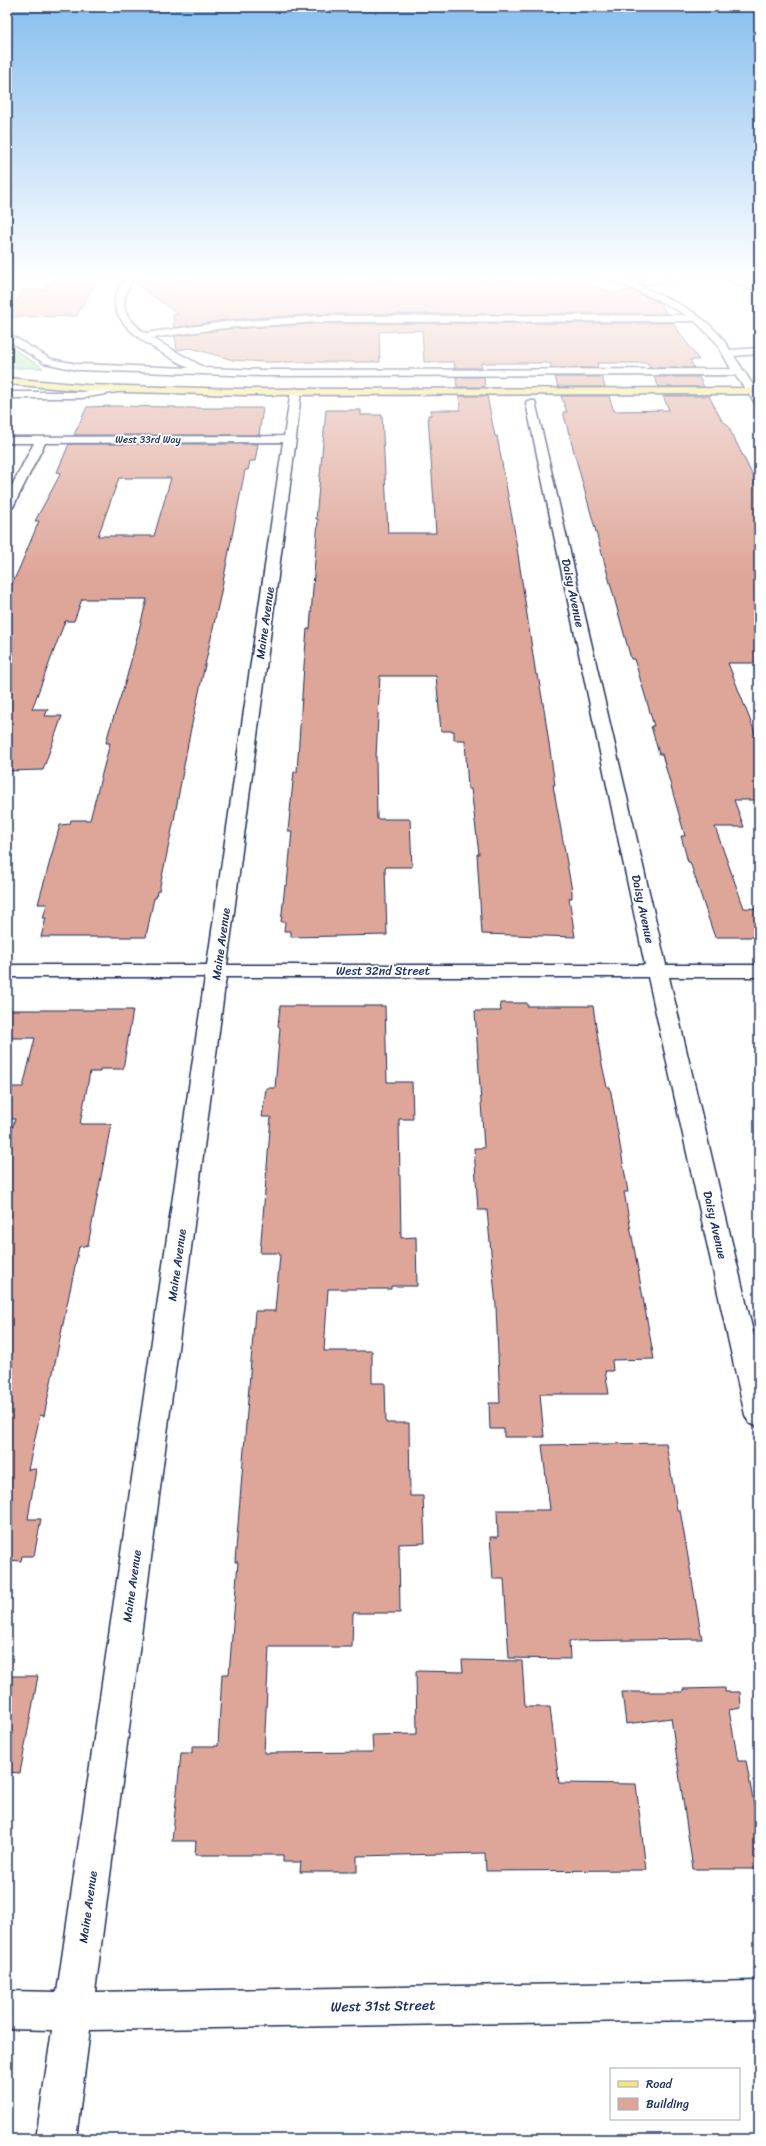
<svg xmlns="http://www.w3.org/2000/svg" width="766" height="2146" viewBox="0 0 766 2146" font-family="Sriracha,sans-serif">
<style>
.green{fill:#ade6aa;stroke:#648a84}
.building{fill:#dea698;stroke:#1b2f5e;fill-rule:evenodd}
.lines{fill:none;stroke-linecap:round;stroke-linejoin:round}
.minor-casing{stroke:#1b2f5e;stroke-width:3}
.major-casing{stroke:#1b2f5e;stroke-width:3}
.minor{fill:#fff;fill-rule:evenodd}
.major{fill:#f6e381;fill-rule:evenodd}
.labels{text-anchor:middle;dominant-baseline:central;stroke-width:3.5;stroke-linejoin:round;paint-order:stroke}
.far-street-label{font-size:10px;fill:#1b2f5e;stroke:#fff}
.street-label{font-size:12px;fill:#1b2f5e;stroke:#fff}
.near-street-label{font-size:14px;fill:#1b2f5e;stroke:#fff}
</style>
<rect width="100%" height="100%" fill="#fff"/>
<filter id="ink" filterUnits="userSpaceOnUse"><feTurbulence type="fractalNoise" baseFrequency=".025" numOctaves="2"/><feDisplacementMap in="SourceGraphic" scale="8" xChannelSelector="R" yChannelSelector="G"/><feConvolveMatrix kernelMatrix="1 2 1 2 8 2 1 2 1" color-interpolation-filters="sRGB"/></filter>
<g filter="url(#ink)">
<path class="green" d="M7,345L43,368H7Z"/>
<g class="building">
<path d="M55,277H97L93,283H96L76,316L7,317L23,290H44Z"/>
<path d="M135,279L560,280L562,284L581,281L614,293L632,290L660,303L667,314H317L225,320L174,328L173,315L178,314L133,282Z"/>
<path d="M673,323L699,360H690L694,368H650L648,363H597L598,368H552L550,363H481L482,368H455L454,362H424L422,330L379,332L380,362H266L233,360L191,348L177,350L175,336L225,329L317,324Z"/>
<path d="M456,377H484L485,387H457Z"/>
<path d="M555,377H602L605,387H558Z"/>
<path d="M654,377H699L704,387H659Z"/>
<path d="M459,396H487L495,436H497L514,528L536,675H538L544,709L555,785H553L572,891V898H569L575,937L482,934L477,854H479L471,789H468L465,740H454V731H441L436,676H380L376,758L377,819H410L412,867H385L387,935L291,937V931H284L285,922H281L285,885H287L292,831H288L294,772H297L304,666L307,629H310L318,519H316L326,410H361V415H382L388,533H436L428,415H431V410H460Z"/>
<path d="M561,396H609L614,411L669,410L663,396H709L722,421L727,424L756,482H754L759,493V663H728L759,743V800H734L744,827H715L744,908L759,909V937H715L712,929L690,862H688L681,836H685L662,754H659L651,726H654L639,675L634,659H631L563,412H567Z"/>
<path d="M113,406L176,407L175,408H263L259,435H74L87,407Z"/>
<path d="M69,444H258L255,461H250L248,470H245L220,597L190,733L174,820L159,891H157L156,898H154L146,937H41L46,918H43L47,904H38L60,825L70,824L71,820H90L110,743H106L109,731L126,680L147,599H82L74,621H65L32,709H48L45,716H62L43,770L7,771V586H11L19,569L39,521H35L61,473L57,472ZM119,478H171L154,536H98Z"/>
<path d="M500,1003H527V1006H593L601,1060L607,1087H610L628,1192H624L626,1203L654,1359L612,1360L613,1371H605L609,1394H540L544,1437H504V1429H490L489,1403H500L496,1306L487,1210H478L474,1148H484L475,1011H501Z"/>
<path d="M280,1006H385L387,1082H412L413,1119H399L401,1238L416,1237L417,1286H391V1289H328L324,1351H372V1383H385L386,1423H409L410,1496H423L425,1543L399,1544L400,1613H353L352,1647H269L264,1753L373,1752L372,1735L417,1734L416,1671L463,1672L462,1660L522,1661L525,1707H550L559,1783L636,1784L646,1870L486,1871L485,1853L357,1856V1872H300L301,1862H283V1855H195L196,1841H172L181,1753H192V1746H218L222,1674H229L238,1562H235L255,1311H275L280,1255L279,1253H260L271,1117H262L266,1088H275L280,1028L278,1026Z"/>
<path d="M7,1010H133L123,1069H100V1072H90L80,1124H111L88,1245L79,1247L44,1416L40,1415L28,1470L36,1469L28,1519H41L34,1556H22L21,1561L7,1560V1147L15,1119H7V1087H23L35,1038H7Z"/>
<path d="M666,1443L677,1510H680L702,1639L569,1641L570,1659L509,1658L504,1579H493L490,1537H498L497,1510H550L542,1445Z"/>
<path d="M7,1676H38L20,1773L7,1772Z"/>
<path d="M725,1688V1692H740L741,1708L729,1710L738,1761H746L759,1833V1869H693L671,1718L626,1724L622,1692H683V1689Z"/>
</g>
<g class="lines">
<g class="minor-casing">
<g id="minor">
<path d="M126,277H134C119,303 120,313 145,333L225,322L317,316L686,315L656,299L604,277H615L628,282L660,277H680L676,280L637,285C673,300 710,315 730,350L759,348V354L734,356L759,394V404L755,403L735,375L264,376L77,370L44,363L7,340V333L51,359L77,364L189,368C168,356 111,329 115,299C116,291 122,284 126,277ZM695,321L716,342L731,369L264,370L205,368L152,338L225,328L317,322Z"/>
<path d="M720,277H732L759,286V292Z"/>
<path d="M119,386L124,389L123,391L82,398H7V392H82Z"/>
<path d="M296,388L301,391L296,439L227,965H645L526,403L527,401H535L666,965H759V977H669L759,1357V1427L749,1423L745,1415L648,977H226L95,1992L759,1981V2019L90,2030L76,2139H36L52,2030L7,2029V1991L57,1992L205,977H7V965H207L283,442L45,443L13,507L7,511V495L34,443H7V437L284,436L291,391Z"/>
</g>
</g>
<g class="major-casing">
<path id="major" d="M7,378L87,385L245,389L759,388V394L245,395L87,391L7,384Z"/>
</g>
<use href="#minor" class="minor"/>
<use href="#major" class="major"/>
</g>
</g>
<linearGradient id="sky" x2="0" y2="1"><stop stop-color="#87beee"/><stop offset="0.48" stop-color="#fff"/><stop offset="1" stop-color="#fff" stop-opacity="0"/></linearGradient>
<rect width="766" height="577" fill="url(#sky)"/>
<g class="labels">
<g class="far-street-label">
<text x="148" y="440">West 33rd Way</text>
</g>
<g class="street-label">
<text transform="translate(573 593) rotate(78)">Daisy Avenue</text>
<text transform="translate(265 623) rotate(-82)">Maine Avenue</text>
<text transform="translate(643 909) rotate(78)">Daisy Avenue</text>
<text transform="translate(221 944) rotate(-82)">Maine Avenue</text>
<text x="383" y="971">West 32nd Street</text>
<text transform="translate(715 1225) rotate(77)">Daisy Avenue</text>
<text transform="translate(177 1265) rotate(-82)">Maine Avenue</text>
<text transform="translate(132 1586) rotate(-82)">Maine Avenue</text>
<text transform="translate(88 1907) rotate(-82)">Maine Avenue</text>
</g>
<g class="near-street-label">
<text transform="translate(383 2006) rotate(-1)">West 31st Street</text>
</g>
</g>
<rect width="766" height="2146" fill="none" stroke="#fff" stroke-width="24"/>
<rect x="12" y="12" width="742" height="2122" fill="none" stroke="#1b2f5e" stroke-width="1.5" filter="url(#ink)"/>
<rect x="610" y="2068" width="130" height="52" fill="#ffffff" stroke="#a4acbf"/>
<rect x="618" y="2081" width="20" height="6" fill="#f6e381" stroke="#a4acbf"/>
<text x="646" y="2088" font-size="12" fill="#1b2f5e">Road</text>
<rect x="618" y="2098" width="20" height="12" fill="#dea698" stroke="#a4acbf"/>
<text x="646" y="2108" font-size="12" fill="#1b2f5e">Building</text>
</svg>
